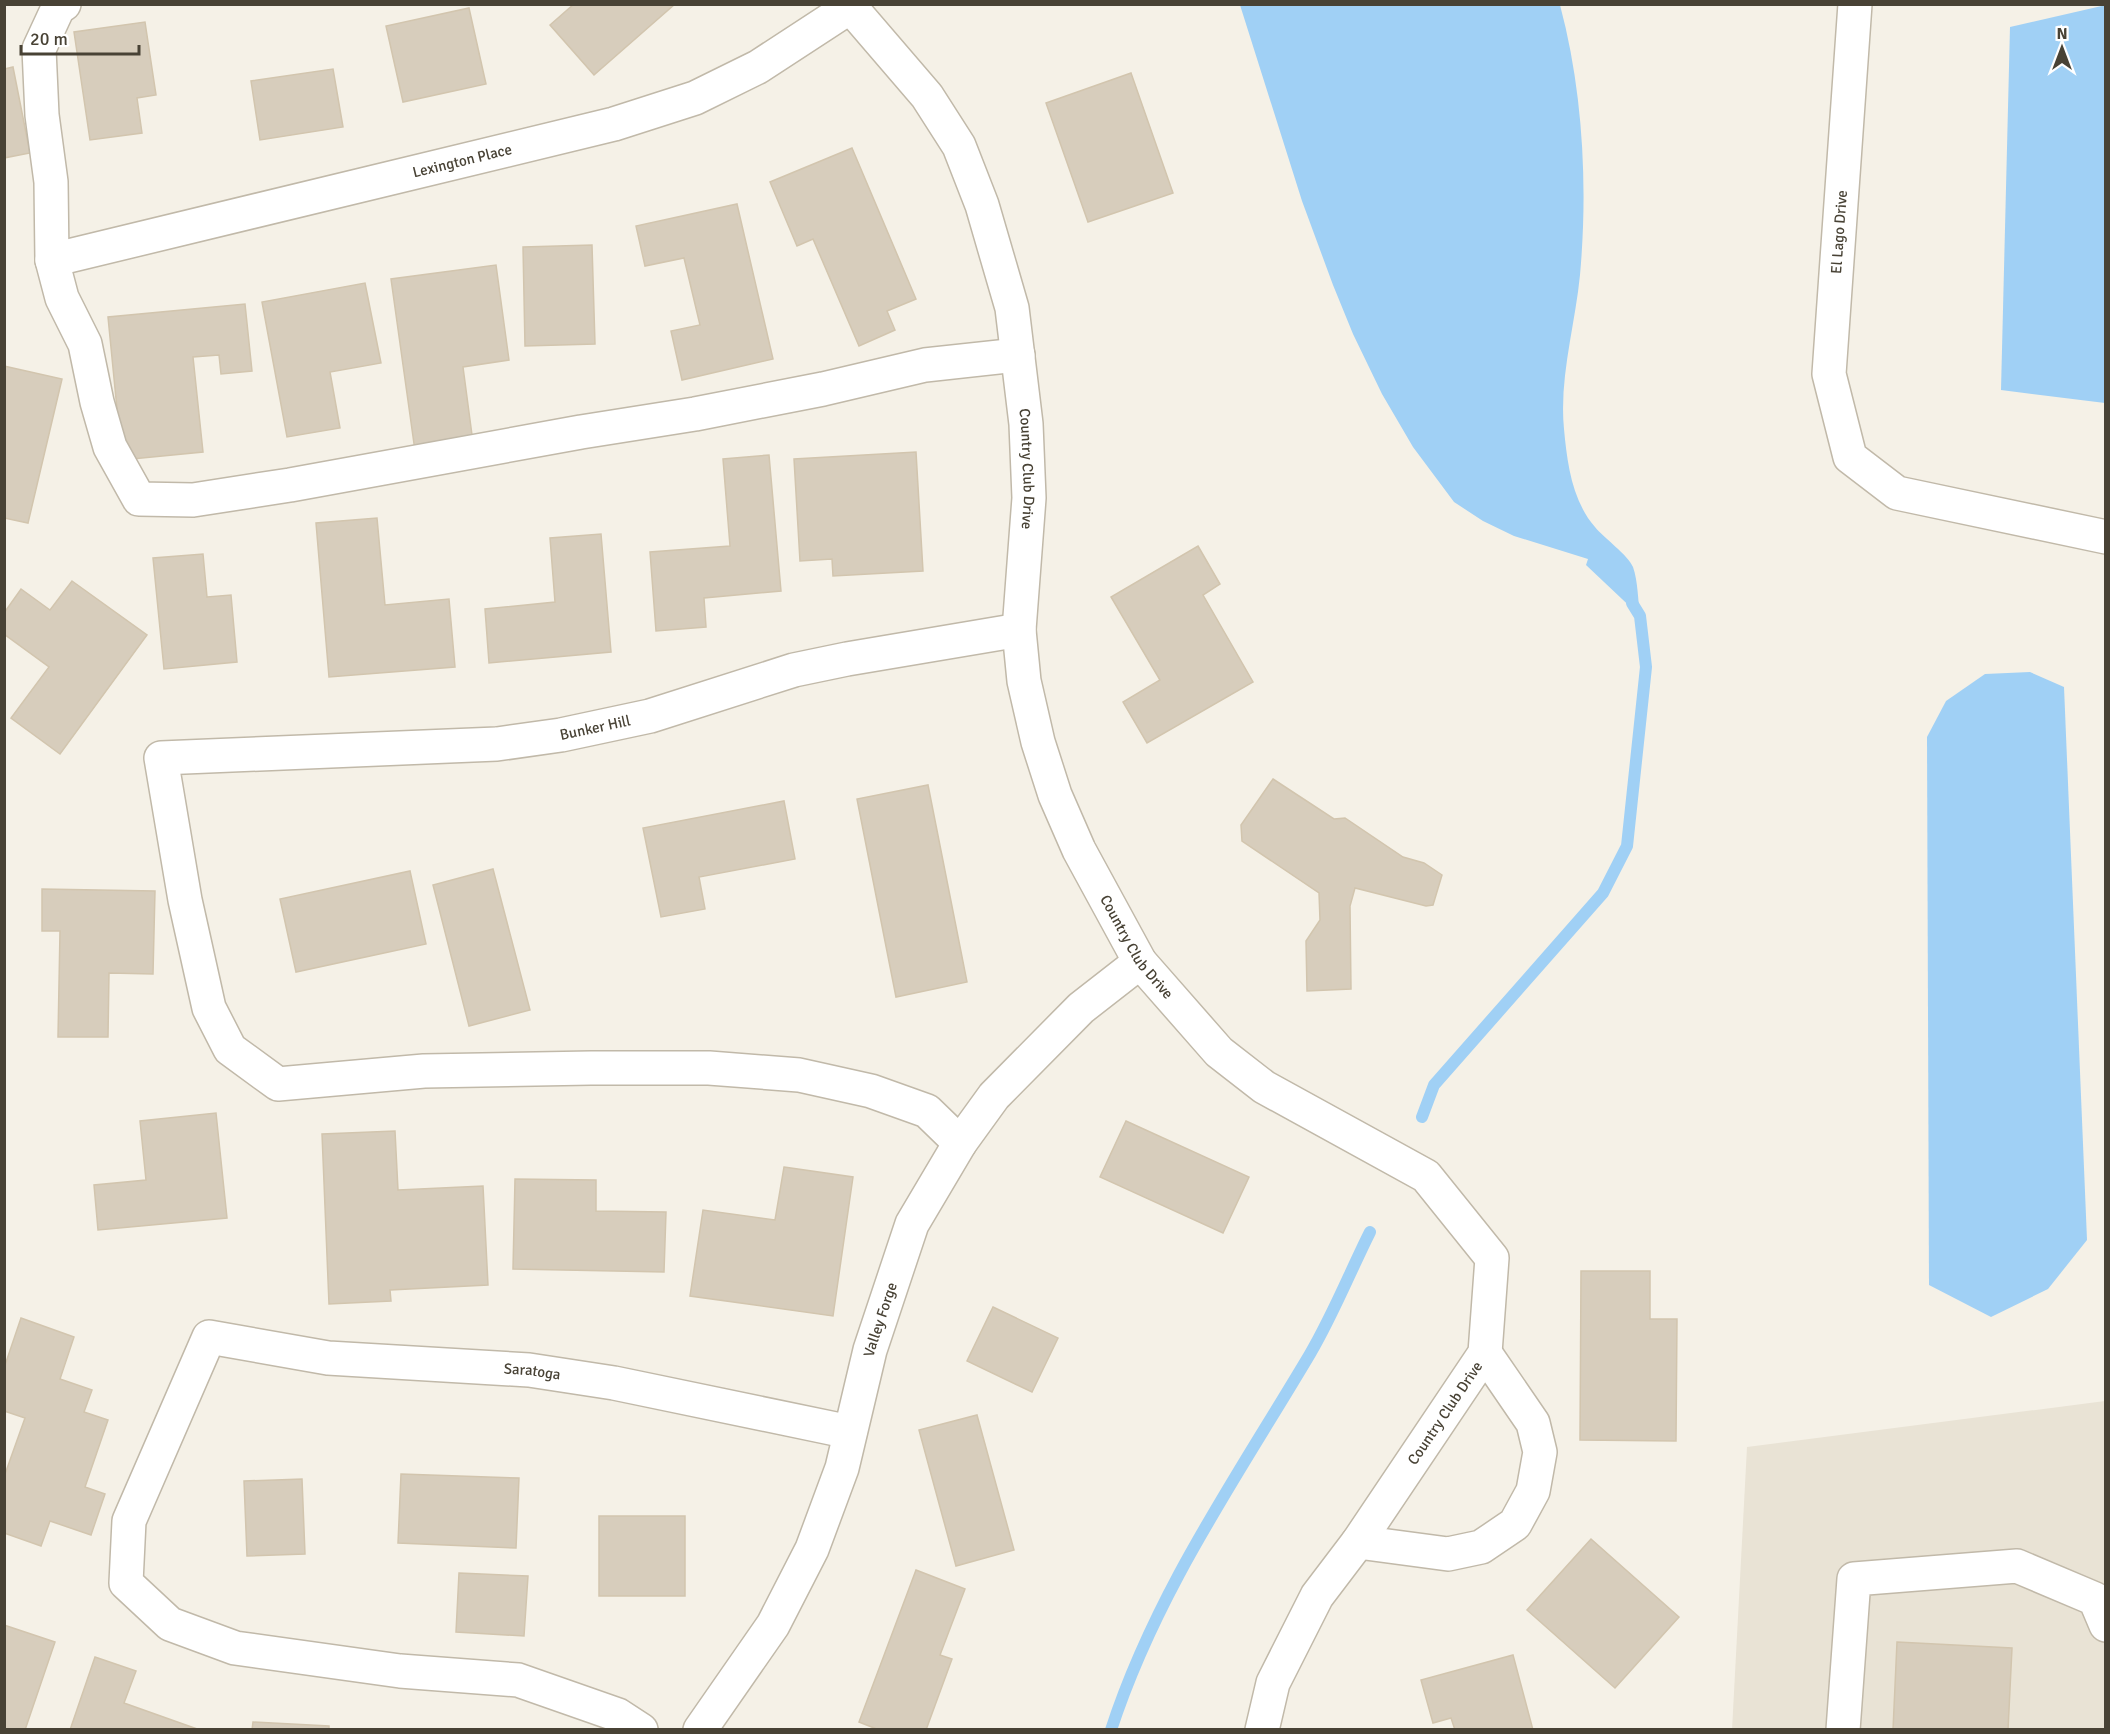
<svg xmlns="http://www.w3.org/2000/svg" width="2110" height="1734" viewBox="0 0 2110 1734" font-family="Signika,sans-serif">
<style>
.residential{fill:#e9e3d5}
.water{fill:#a0d0f5}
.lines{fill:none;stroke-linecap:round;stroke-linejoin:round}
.stream{stroke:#a0d0f5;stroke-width:12}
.building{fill:#d7cdbc;stroke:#d2c5ae;stroke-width:1.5}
.minor-casing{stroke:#c1b9a9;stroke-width:36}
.minor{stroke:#fff;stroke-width:33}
.labels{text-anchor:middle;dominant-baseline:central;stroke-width:5;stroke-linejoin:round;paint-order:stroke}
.street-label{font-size:15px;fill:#484235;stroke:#fff}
</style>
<rect width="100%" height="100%" fill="#f5f1e7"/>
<path class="residential" d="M2105,1401V1729L1732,1730L1747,1447Z"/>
<g class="water">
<path d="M1240,5H1560C1583,91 1588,186 1580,275C1575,326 1559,378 1564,429C1567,462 1572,501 1595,527C1604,538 1628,555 1633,567C1638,581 1638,601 1640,616L1586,565L1588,559L1514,536L1483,521L1454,502L1413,447L1382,394L1353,334L1333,285L1302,201Z"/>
<path d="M2106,5L2105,403L2001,390L2010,27Z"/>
<path d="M2030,672L2064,687L2087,1240L2048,1289L1991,1317L1929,1285L1927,737L1946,701L1985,674Z"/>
</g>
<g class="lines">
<g class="stream">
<path d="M1422,1117L1434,1085L1603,893L1627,846L1646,667L1640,616L1632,603"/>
<path d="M1111,1730C1156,1592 1237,1477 1310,1354C1333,1315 1350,1272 1370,1232"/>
</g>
</g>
<g class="building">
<path d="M574,4H675L594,75L550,25Z"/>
<path d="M469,8L486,84L403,102L386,26Z"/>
<path d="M145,22L156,95L137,98L142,133L90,140L74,32Z"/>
<path d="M13,67L30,153L4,158V69Z"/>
<path d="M333,69L343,127L260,140L251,81Z"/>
<path d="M1131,73L1173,193L1088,222L1046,103Z"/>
<path d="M852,148L916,299L887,311L895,330L859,346L813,239L797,246L770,182Z"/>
<path d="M737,204L773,359L682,380L671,331L700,325L684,258L645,266L636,226Z"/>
<path d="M592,245L595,344L525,346L523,247Z"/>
<path d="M496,265L509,360L463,367L474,450L416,458L391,279Z"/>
<path d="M365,283L381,363L330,372L340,428L287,437L262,302Z"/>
<path d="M245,304L252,371L221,374L219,355L193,357L203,452L122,460L108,317Z"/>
<path d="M4,366L62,379L28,523L4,518Z"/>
<path d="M916,452L923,571L833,576L832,559L800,561L794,459Z"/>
<path d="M769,455L781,591L704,598L706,627L656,631L650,552L730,546L723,459Z"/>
<path d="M377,518L385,605L449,599L455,667L329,677L316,523Z"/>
<path d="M601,534L611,652L489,663L485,609L555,602L550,538Z"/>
<path d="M1198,546L1220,584L1203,595L1253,682L1147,743L1123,702L1160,680L1111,597Z"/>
<path d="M203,554L207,597L231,595L237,662L164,669L153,558Z"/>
<path d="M72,581L147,635L60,754L11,718L49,667L4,634V613L21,589L50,610Z"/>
<path d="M1273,779L1334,819L1345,818L1403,857L1424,863L1442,875L1433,905L1426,906L1355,888L1350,906L1351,989L1307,991L1306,941L1320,920L1319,893L1242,841L1241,825Z"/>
<path d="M928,785L967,982L896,997L857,799Z"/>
<path d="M784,801L795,859L699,877L705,909L661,917L643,828Z"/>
<path d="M493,869L530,1010L469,1026L433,885Z"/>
<path d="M410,871L426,944L296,972L280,899Z"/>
<path d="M42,889L155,891L153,974L109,973L108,1037H58L60,931H42Z"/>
<path d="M216,1113L227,1218L98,1230L94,1185L146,1180L140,1121Z"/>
<path d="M1126,1121L1249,1177L1223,1233L1100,1177Z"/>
<path d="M395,1131L398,1190L483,1186L488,1285L390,1290L391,1301L329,1304L322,1134Z"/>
<path d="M784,1167L853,1177L833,1316L690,1296L703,1210L775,1220Z"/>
<path d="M515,1179L596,1180V1211L666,1212L664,1272L513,1269Z"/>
<path d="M1581,1271H1650V1319H1677L1676,1441L1580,1440Z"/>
<path d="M993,1307L1058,1338L1032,1392L967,1361Z"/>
<path d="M21,1318L74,1337L60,1379L92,1390L84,1412L108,1420L85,1487L105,1494L91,1535L50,1521L41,1546L4,1533V1477L25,1418L4,1411V1368Z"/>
<path d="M977,1415L1014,1550L956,1566L919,1430Z"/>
<path d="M401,1474L519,1478L516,1548L398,1543Z"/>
<path d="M302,1479L305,1554L247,1556L244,1481Z"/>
<rect x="599" y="1516" width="86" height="80"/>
<path d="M1591,1539L1679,1617L1615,1688L1527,1610Z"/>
<path d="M916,1570L965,1589L940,1655L952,1659L926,1730H879L859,1722Z"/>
<path d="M459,1573L528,1576L524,1636L456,1632Z"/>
<path d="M4,1625L55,1642L25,1730H4Z"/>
<path d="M1897,1642L2012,1648L2008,1730H1893Z"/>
<path d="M1513,1655L1533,1730H1455L1451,1718L1433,1723L1421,1680Z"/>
<path d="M95,1657L136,1671L124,1703L200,1730H70Z"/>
<path d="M253,1722L329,1726V1730H252Z"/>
</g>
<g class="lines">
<g class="minor-casing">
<g id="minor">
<path d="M64,4L58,8L39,49L42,115L51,182L52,260L62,298L85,344L97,402L110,447L139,499L193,500L290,485L581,432L695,414L823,389L925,365L1018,355"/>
<path id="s1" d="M848,4L927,96L959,146L982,205L1012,308L1026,424L1029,498L1019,630L1024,681L1038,742L1055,795L1079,850L1140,962L1219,1052L1264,1087L1426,1176L1492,1258L1485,1353L1358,1542L1317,1596L1273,1683L1262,1730"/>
<path d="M1855,4L1829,374L1850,457L1897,493L2106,537"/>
<path id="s2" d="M52,260L614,124L695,98L758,67L850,7"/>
<path id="s3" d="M960,1143L927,1111L871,1091L799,1075L709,1068H591L424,1071L278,1084L230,1049L209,1008L185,900L161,758L497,744L561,735L650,716L794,670L847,659L1019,630"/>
<path d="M1358,1542L1448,1554L1481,1547L1515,1524L1533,1491L1540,1452L1533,1423L1485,1353"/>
<path id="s4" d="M641,1730L618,1715L518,1680L400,1671L235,1648L170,1624L126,1583L129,1521L209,1337L328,1358L529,1370L614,1383L850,1432"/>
<path id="s5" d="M700,1730L773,1625L812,1549L842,1468L870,1350L912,1224L960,1143L994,1096L1081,1008L1140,962"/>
<path d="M1843,1730L1854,1579L2017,1566L2095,1599L2106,1625"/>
</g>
</g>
<use href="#minor" class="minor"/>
</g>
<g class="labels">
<g class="street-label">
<text stroke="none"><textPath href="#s2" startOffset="422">Lexington Place</textPath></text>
<text transform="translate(1839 232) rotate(-86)">El Lago Drive</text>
<text stroke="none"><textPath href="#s1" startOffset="513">Country Club Drive</textPath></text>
<text stroke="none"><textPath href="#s3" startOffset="1497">Bunker Hill</textPath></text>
<text stroke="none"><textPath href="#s1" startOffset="1017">Country Club Drive</textPath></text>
<text stroke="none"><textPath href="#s5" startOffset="453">Valley Forge</textPath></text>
<text stroke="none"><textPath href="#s4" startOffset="1136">Saratoga</textPath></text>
<text transform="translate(1445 1413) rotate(-56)">Country Club Drive</text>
</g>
</g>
<rect width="2110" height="1734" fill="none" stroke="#484235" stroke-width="12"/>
<g transform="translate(2062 48)" stroke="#ffffff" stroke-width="4.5" paint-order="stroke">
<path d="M0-4.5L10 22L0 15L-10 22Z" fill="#484235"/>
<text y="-9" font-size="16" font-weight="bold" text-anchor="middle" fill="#484235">N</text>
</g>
<path d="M21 45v9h118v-9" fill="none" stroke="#484235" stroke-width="3"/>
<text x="30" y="45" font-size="18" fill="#484235" stroke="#ffffff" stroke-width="4.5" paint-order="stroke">20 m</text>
</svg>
